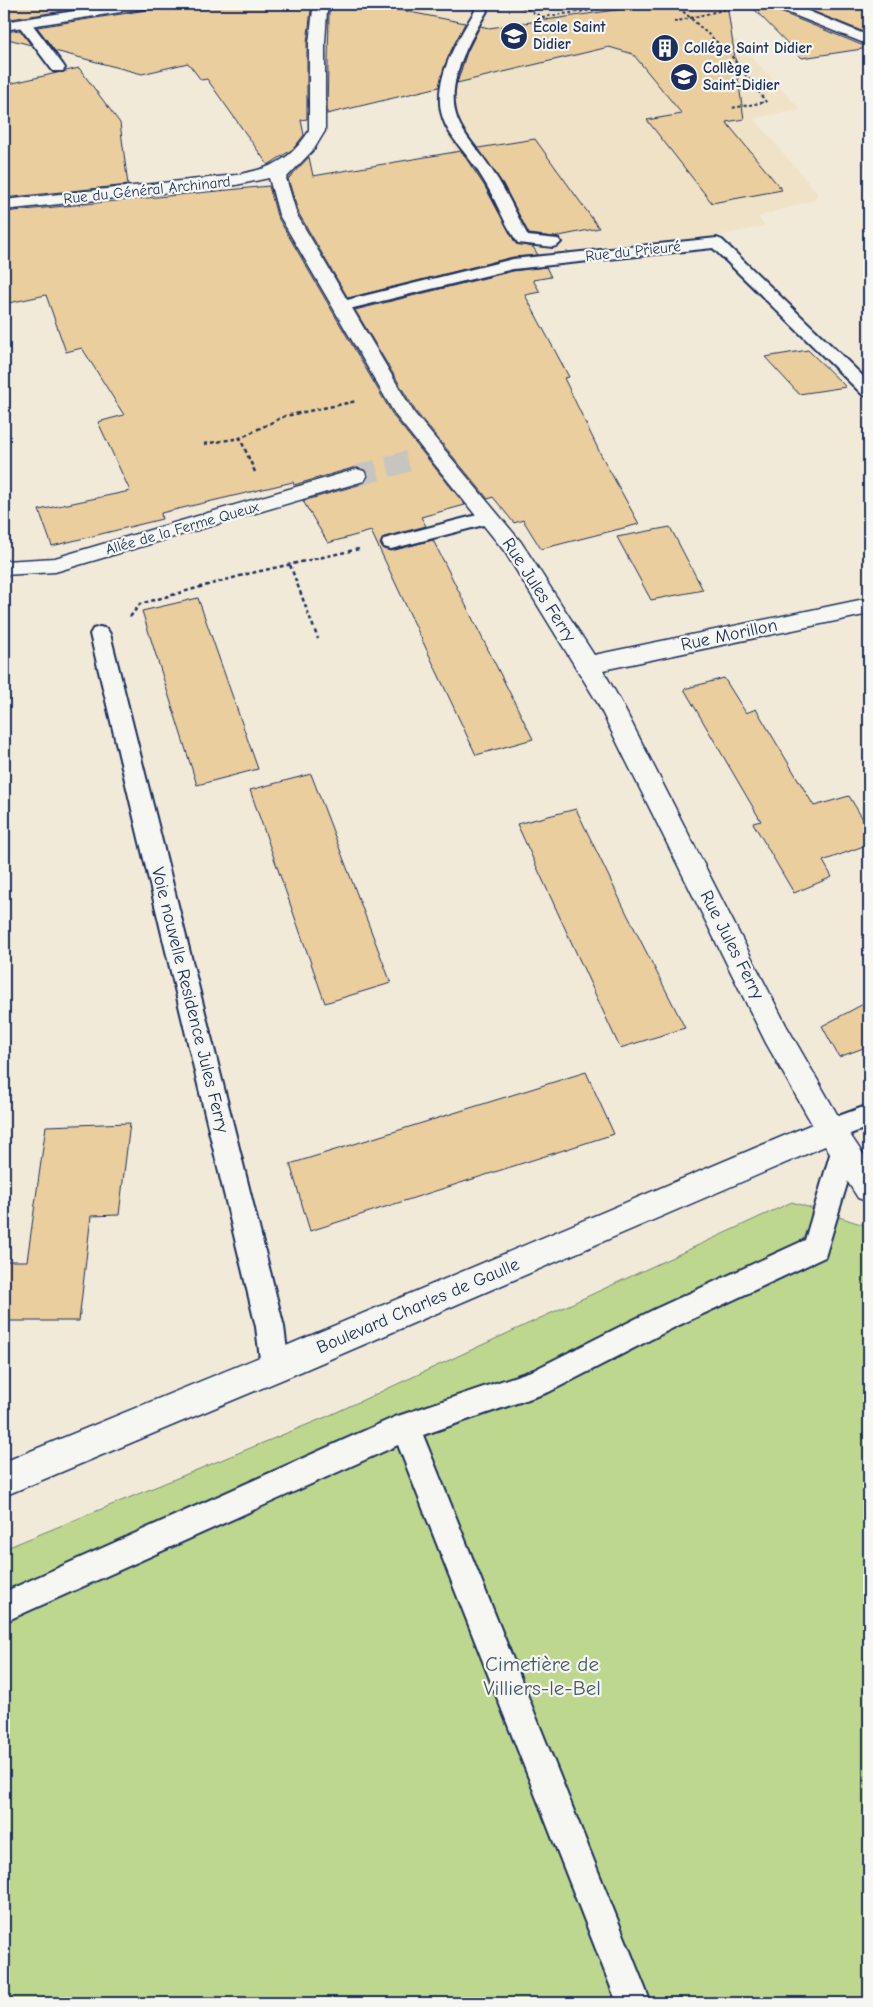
<svg xmlns="http://www.w3.org/2000/svg" width="873" height="2007" viewBox="0 0 873 2007" font-family="'Comic Neue',sans-serif">
<style>
.built{fill:#f0e2c7}
.green{fill:#bed78e;stroke:#6c8376}
.building{fill:#eace9e;stroke:#1b2f5e}
.lines{fill:none;stroke-linecap:round;stroke-linejoin:round}
.minor-tunnel{stroke:#c7c5c0;stroke-width:21;stroke-dasharray:21 11;stroke-linecap:butt}
.service-casing{stroke:#1b2f5e;stroke-width:4}
.minor-casing{stroke:#1b2f5e;stroke-width:3}
.path-far1{stroke:#1b2f5e;stroke-width:2;stroke-dasharray:3 2.5;stroke-linecap:butt}
.path{stroke:#1b2f5e;stroke-width:2.5;stroke-dasharray:4 3;stroke-linecap:butt}
.service{fill:#f6f6f2;fill-rule:evenodd}
.minor{fill:#f6f6f2;fill-rule:evenodd}
.labels{text-anchor:middle;dominant-baseline:central;stroke-width:4.5;stroke-linejoin:round;paint-order:stroke}
.far-poi-label{font-size:15px;font-weight:bold;fill:#1b2f5e;stroke:#f6f6f2;text-anchor:start}
.far-street-label{font-size:15px;fill:#1b2f5e;stroke:#f6f6f2}
.street-label{font-size:18px;fill:#1b2f5e;stroke:#f6f6f2}
.near-park-label{font-size:21px;fill:#44596a;stroke:#f6f6f2}
</style>
<rect width="100%" height="100%" fill="#f2ead9"/>
<filter id="ink" filterUnits="userSpaceOnUse"><feTurbulence type="fractalNoise" baseFrequency=".02" numOctaves="2"/><feDisplacementMap in="SourceGraphic" scale="10" xChannelSelector="R" yChannelSelector="G"/><feConvolveMatrix kernelMatrix="1 2 1 2 8 2 1 2 1" color-interpolation-filters="sRGB"/></filter>
<g filter="url(#ink)">
<path class="built" d="M419,4H694L740,44L801,110L754,118L818,194L814,200L758,217L765,226L718,236L540,253L500,262L447,134L436,89L450,45L414,13Z"/>
<path class="green" d="M792,1202L864,1225L869,1232V2003H4V1549L326,1417Z"/>
<g class="building">
<path d="M4,4H109L4,20Z"/>
<path d="M156,4H316L311,10L307,43V119L301,120L304,135L293,149L268,165L207,79L201,80L188,63L142,74L55,51L37,27L147,10L154,8Z"/>
<path d="M336,4H369L465,23L445,65L439,87L327,114L329,12Z"/>
<path d="M658,4H727L744,119L726,122L782,190L712,203L647,120L682,114L633,54L609,47L457,83L467,52L480,26L489,28Z"/>
<path d="M749,4H770L773,9L869,48L802,58Z"/>
<path d="M795,4H869V34Z"/>
<path d="M20,30L31,45L4,38V32Z"/>
<path d="M79,68L120,123L128,185L4,198V85Z"/>
<path d="M535,139L599,228L554,237L529,234L503,184L478,148Z"/>
<path d="M461,151L484,185L516,244L533,247L538,255L513,257L348,298L299,214L288,179L309,157L313,176Z"/>
<path d="M269,186L277,216L394,417L465,505L421,517L426,526L384,537L380,544L383,549L391,551L433,540L533,739L476,755L371,531L328,543L303,501L365,483L369,475L365,469L356,467L294,485L293,482L161,513L162,519L52,546L39,510L130,491L98,422L124,415L82,348L66,352L46,295L4,304V212Z"/>
<path d="M546,267L551,277L533,280L540,292L525,295L569,377L564,378L600,453L639,524L541,549L523,520L514,523L493,497L488,499L416,412L355,310L513,271Z"/>
<path d="M808,350L846,387L799,394L765,357Z"/>
<path d="M670,527L703,590L651,600L617,537Z"/>
<path d="M198,598L258,769L197,785L142,611Z"/>
<path d="M724,678L746,713L756,709L814,806L849,796L869,829V844L823,861L832,877L794,893L753,823L761,821L684,689Z"/>
<path d="M311,774L391,983L325,1003L250,790Z"/>
<path d="M576,809L626,912L685,1028L620,1048L517,824Z"/>
<path d="M869,1001V1046L839,1057L822,1026Z"/>
<path d="M586,1072L614,1134L310,1231L290,1164Z"/>
<path d="M130,1123L119,1215L91,1216L79,1321H4V1261H27L46,1126Z"/>
</g>
<g class="lines">
<path class="minor-tunnel" d="M357,476L415,459"/>
<g class="service-casing">
<g id="service">
<path d="M473,4H485L487,11C469,42 441,88 460,125C468,141 482,154 491,169C506,190 516,214 528,236L558,239L561,242L558,245L553,247L518,243C503,222 495,197 481,176C471,158 455,144 446,126C427,88 456,42 475,11Z"/>
<path d="M25,20L30,21L63,65L65,68L63,71H53L20,27L19,24Z"/>
<path d="M717,238L722,240L869,382V396L863,395L713,248L513,269L341,311L335,309L333,306L335,303L513,259Z"/>
<path d="M489,512L495,514L498,518L495,522L391,549L384,547L382,543L384,539Z"/>
<path d="M100,627L107,629L110,634L284,1327L289,1367L285,1377L275,1381L265,1377L261,1367L256,1327L90,634L93,629Z"/>
<path d="M869,1105V1127L831,1141L822,1138L818,1130L822,1122Z"/>
<path d="M844,1139L853,1143L857,1151L825,1257L673,1328L549,1392L423,1435L651,2003H617L398,1445L4,1622V1592L395,1417L534,1370L653,1310L805,1240L831,1151L835,1143Z"/>
</g>
</g>
<g class="minor-casing">
<g id="minor">
<path d="M120,4H154L152,7L147,8L4,30V22Z"/>
<path d="M318,4H334L327,11L325,43V131L314,149L286,178L297,215L414,413L521,542L594,655L869,598V614L603,670L621,702L786,1025L841,1121L869,1163V1202L858,1198L825,1146L286,1378L4,1496V1462L267,1354L812,1124L766,1043L597,702L505,552L396,416L279,215L269,178L236,185L4,210V200L236,175C271,168 289,162 309,131V43L313,10Z"/>
<path d="M772,4H791L869,36V45L774,7Z"/>
<path d="M357,469L364,471L367,476L364,481L55,572L4,575V561L55,558Z"/>
</g>
</g>
<g class="path-far1">
<path d="M517,4L548,20"/>
<path d="M675,4L730,54L766,102L732,108"/>
<path d="M542,17L636,4"/>
<path d="M674,22L747,4"/>
</g>
<g class="path">
<path d="M204,444L240,438"/>
<path d="M255,472L240,438L285,416L357,401"/>
<path d="M290,565L318,639"/>
<path d="M130,617L140,604L247,574L359,549"/>
</g>
<use href="#service" class="service"/>
<use href="#minor" class="minor"/>
</g>
</g>
<defs>
<g id="school-disc" transform="scale(1.4375)"><circle r="9.5" fill="#1b2f5e" stroke="#f6f6f2"/><path d="M0-5L7-2L0 1L-7-2ZM-4 1L0 2.5L4 1V4Q0 6-4 4Z" fill="#fff"/></g>
<g id="building-disc" transform="scale(1.4375)"><circle r="9.5" fill="#1b2f5e" stroke="#f6f6f2"/><path d="M-4-6H4V6H1V3H-1V6H-4ZM-2.5-4.3h1.7v1.8h-1.7ZM.8-4.3h1.7v1.8H.8ZM-2.5-1h1.7V.8h-1.7ZM.8-1h1.7V.8H.8Z" fill="#fff"/></g>
</defs>
<g fill-rule="evenodd">
<use href="#school-disc" x="514" y="36"/>
<use href="#building-disc" x="665" y="48"/>
<use href="#school-disc" x="684" y="77"/>
</g>
<g class="labels">
<g class="far-poi-label">
<text x="533" y="27">École Saint<tspan x="533" dy="17">Didier</tspan></text>
<text x="684" y="48">Collége Saint Didier</text>
<text x="703" y="68">Collège<tspan x="703" dy="17">Saint-Didier</tspan></text>
</g>
<g class="far-street-label">
<text transform="translate(147 190) rotate(-6)">Rue du Général Archinard</text>
<text transform="translate(633 251) rotate(-6)">Rue du Prieuré</text>
<text transform="translate(182 528) rotate(-16)">Allée de la Ferme Queux</text>
</g>
<g class="street-label">
<text transform="translate(539 590) rotate(57)">Rue Jules Ferry</text>
<text transform="translate(729 635) rotate(-12)">Rue Morillon</text>
<text transform="translate(732 945) rotate(63)">Rue Jules Ferry</text>
<text transform="translate(190 1000) rotate(76)">Voie nouvelle Residence Jules Ferry</text>
<text transform="translate(418 1306) rotate(-23)">Boulevard Charles de Gaulle</text>
</g>
<g class="near-park-label">
<text x="542" y="1664">Cimetière de<tspan x="542" dy="24">Villiers-le-Bel</tspan></text>
</g>
</g>
<rect width="873" height="2007" fill="none" stroke="#f6f6f2" stroke-width="20"/>
<rect x="10" y="10" width="853" height="1987" fill="none" stroke="#1b2f5e" stroke-width="2" filter="url(#ink)"/>
</svg>
